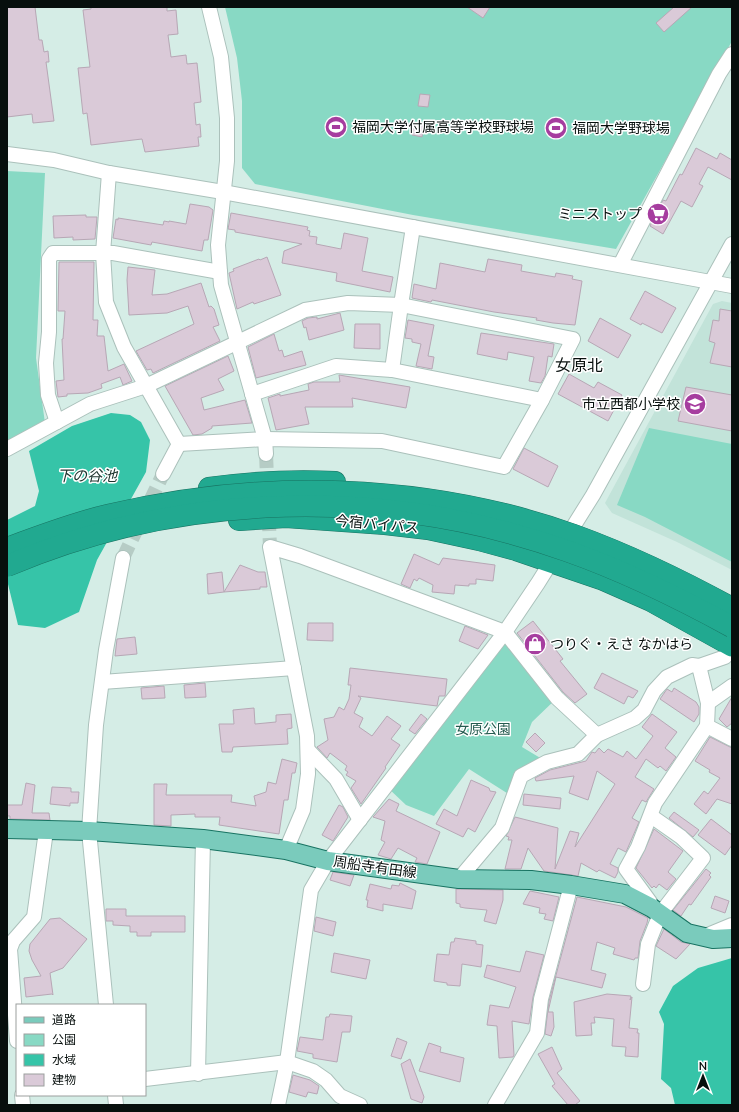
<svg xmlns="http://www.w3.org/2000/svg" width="739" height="1112" viewBox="0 0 739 1112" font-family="Mulish,'Noto Sans JP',sans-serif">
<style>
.built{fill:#c2e3d9}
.green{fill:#88d9c4}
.water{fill:#36c4a8}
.building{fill:#dacad8;stroke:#b7a7b5}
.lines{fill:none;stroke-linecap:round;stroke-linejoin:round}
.minor-tunnel{stroke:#b6ccc5;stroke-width:14;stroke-dasharray:14 7;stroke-linecap:butt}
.minor-casing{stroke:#abc1bb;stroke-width:16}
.major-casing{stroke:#187362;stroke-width:20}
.highway-casing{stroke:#187362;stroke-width:22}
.minor{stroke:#fff;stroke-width:14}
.major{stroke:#7acbbc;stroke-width:18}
.highway{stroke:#21a990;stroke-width:21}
.highway-bridge-casing{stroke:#187362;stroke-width:22;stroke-linecap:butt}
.highway-bridge{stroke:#21a990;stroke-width:21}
.labels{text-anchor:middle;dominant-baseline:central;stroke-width:3;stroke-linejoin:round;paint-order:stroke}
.poi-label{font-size:14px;fill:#070f0d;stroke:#fff;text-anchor:start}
.street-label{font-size:14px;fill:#070f0d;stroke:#fff}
.park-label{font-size:14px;fill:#245b4f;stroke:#fff}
.water-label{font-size:15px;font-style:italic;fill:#1b322c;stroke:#fff}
.quarter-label{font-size:16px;fill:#070f0d;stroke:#fff}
</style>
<rect width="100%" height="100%" fill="#d5ede6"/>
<path class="built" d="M722,301L732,303V570L677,542L612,513L605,503L713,304Z"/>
<g class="green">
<path d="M225,7H732V41L616,249L413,215L255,184L242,168V101L237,58Z"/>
<path d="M7,171L45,173L36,358L45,423L7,444Z"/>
<path d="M649,428L732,444V562L645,517L617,505Z"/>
<path d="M505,632L557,698L532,722L522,747L547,762L521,776L513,797L469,769L434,816L406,805L386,786Z"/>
</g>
<g class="water">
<path d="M111,413L130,415L141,422L150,440L146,472L97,560L79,612L45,628L18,625L7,580V520L35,506L39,491L29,451L72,426Z"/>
<path d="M732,958V1105H675L671,1088L661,1079L664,1024L659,1012L673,986L698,968Z"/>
</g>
<g class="building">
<path d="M7,7H35L39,40H42L44,52L48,51L49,62H46L54,121L33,123L32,114L7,117Z"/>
<path d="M91,7H167V11L176,10L178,34L168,35L171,57L186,55L187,64L197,63L201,102L194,103L196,125L200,124L201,137H198L199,146L145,152L142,139L91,145L87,113L83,114L78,68L90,67L83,10L91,9Z"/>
<path d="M467,7H490L483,18Z"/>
<path d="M674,7H692L664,32L656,23Z"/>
<path d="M420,94L430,95L428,107L418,106Z"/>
<path d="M414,123L424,125L422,137L412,135Z"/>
<path d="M696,148L717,159L720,153L732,160V180L708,167L699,184L703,186L692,207L681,201L663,234L650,226L663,200L666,201L680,174L682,175Z"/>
<path d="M190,204L209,207L213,210L208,240H204L202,251L152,242L151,245L113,238L116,219L118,220V218L163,225L164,221L169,222V221L186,224Z"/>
<path d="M231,213L308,227L307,230L310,231L309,236L317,237L316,244L341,249L344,233L368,238L362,271L393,277L390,292L336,281L337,273L282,263L284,251L302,244L235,232V230L228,229Z"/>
<path d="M86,215V217H97L95,239L73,240V237L54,238L53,216Z"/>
<path d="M267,257L281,295L254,304L253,302L237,309L229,273L234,271L233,269L259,259L260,260Z"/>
<path d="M488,259L522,265L521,271L555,277L556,273L573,276L572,279L582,281L575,325L553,323L536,320L537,318L494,312L432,300L431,302L412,298L414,284L436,289L440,263L485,272Z"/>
<path d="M59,262H94L93,320H98L97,336H104L108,371L124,364L132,381L123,385L120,377L101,384L102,388L88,393L67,394V396L58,397L56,381L64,380L62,339H63L65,311H58Z"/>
<path d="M128,267L155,270L152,295L167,294L201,283L209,307L211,306L214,309L219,325L213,327L220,341L153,373L151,369L147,370L136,351L194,324L188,306L167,313L129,315L127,280Z"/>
<path d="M645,291L676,308L662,333L642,323L641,325L630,319Z"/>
<path d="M720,309L732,311V367L710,363L715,343L709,341L713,320L719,321Z"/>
<path d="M340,313L344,330L309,340L306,327L304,328L302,321L308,318L317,317V319Z"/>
<path d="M600,318L631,335L618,358L588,341Z"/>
<path d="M408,320L434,325L428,356L434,357L432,369L416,366L421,344L412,342V339L405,338Z"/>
<path d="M355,324H380V349L354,348Z"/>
<path d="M481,333L554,344L552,357L548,356L545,376L541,383L529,381L534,357L508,352L507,360L477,354Z"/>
<path d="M274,334L279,351L282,350L284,357L302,351L306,365L256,378L248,347Z"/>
<path d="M228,356L234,371L218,379L224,390L201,398L204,410L245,400L252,423L212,426V428L202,434L193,435L165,386Z"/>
<path d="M569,374L594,388L598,382L622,395L608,421L558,394Z"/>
<path d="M339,375L410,387L406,408L352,398L353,407H305L309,424L276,430L268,398L280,394V396L309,390L308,384L314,382H340Z"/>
<path d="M686,387L732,395V431L678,421Z"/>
<path d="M524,448L558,466L548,487L513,469Z"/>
<path d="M414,554L439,565L443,558L495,565L493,581L476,579V584H469V586L455,585L454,594L432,592L433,585L419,578L417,581L414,579L410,588L401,584Z"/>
<path d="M240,565L258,572H265L267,587H260V589L224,592Z"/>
<path d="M222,572L224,592L208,594L207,574Z"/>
<path d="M533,621L563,659L560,661L587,694L575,703L563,692L517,633Z"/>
<path d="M308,623H333V641L307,640Z"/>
<path d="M465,626L488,635L478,649L459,641Z"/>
<path d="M135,637L137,654L115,656L117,639Z"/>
<path d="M350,668L447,679L445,696H439L437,706L358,696L361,698L354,713L363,718L359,727L372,736L387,716L401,726L391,739L400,745L385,767L386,768L361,804L351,788L356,781L346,775L348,772L345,770L347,766L330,753L327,758L317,747L328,740L324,719L334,717L339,707L344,710L349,699L351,685H348Z"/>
<path d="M602,673L638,691L633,698L628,696L624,704L594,688Z"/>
<path d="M205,683L206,697L185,698L184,685Z"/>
<path d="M164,686L165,698L142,699L141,688Z"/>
<path d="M674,688L696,702L699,707V714L694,722L660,699L667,689L672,692Z"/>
<path d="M732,697V723L727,727L719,719Z"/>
<path d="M254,708L255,724L276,722V715L291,714L292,728L287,729L288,744L233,747L232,752H222L219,724H234L233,710Z"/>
<path d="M421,714L427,719L415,734L409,730Z"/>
<path d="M652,714L677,732L665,748L676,757L666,771L660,766L658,768L646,759L635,777L654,789L646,802L642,800L632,818L639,822L626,852L618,848L610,864L618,868V872L615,878L599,870L597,872L581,863L578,876L544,871L528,848L521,869H505L512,840H508L509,837L506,836L515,817L558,828L555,869L570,831L579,833L575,847L615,784L597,771L588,800L569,793L574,776L536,781L535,778L550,770L586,761L592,752L595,753L599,748L604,753L608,749L623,757L627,751L636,759L653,736L642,727Z"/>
<path d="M535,733L545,743L536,752L526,742Z"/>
<path d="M710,737L732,748V804L717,799L706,814L694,804L704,791L708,794L720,778L709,772L710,770L695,761Z"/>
<path d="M282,759L297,763L295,773H292L288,800H284L279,834L219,825L220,817H195V814L171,815V826L154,825V784H167L166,795H232L231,802L256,806L254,796L266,792L268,782L276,784Z"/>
<path d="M471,780L489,788L490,791L496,792L475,832L468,828L463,837L436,824L444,809L457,816Z"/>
<path d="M26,783L35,785L32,813H49L50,820L10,819V816H7V805H22Z"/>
<path d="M52,787L71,788V792H79L78,803H70V806L50,804Z"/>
<path d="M524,794L561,798L560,809L523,805Z"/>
<path d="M389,799L399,804L396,811L440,832L427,864L415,862L417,858L398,848L391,859L378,855L385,842L381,840L385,821L373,817Z"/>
<path d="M339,805L343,807L348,817L333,841L322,835Z"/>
<path d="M674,812L699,830L693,837L669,818Z"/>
<path d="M711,819L732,835V845L725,855L698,835Z"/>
<path d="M654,829L683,851L668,872L676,879L667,890L659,884L656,888L654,886L652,888L636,868Z"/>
<path d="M706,869L711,873L709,875L711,877L691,905L689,904L681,916L673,910Z"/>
<path d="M333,872L354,875L350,886L330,880Z"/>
<path d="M400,883L416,891L412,909L383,904V911L367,907L368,900H366L370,884L391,889L392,885L399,886Z"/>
<path d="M456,889L503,890V900L496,924L484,921L487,910L465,908L460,907V904L456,903Z"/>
<path d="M530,891L559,897L553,921L544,919L546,914L539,913L540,908L523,904Z"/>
<path d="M715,896L729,901L725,913L711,908Z"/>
<path d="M577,897L626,907L648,918L647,923L640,941L638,958H635L634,960L613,954L615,948L597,942L591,970L606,974L602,988L556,977L548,1012H553L554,1027L551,1036L545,1034L549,1001Z"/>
<path d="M106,909H126V916H185V932H151V936H137V932H130V926L113,925V921H106Z"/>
<path d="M316,917L336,922L333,936L314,931Z"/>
<path d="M60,918L87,939L63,968L50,973L53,995L52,994L26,997L24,978L41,976L32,960L29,951L30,944L50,919Z"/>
<path d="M664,929L681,942L690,944L676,959L656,946Z"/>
<path d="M455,938L476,941V944L483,945L481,967L462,964L460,986L447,985V983L434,981L437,954L449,955L451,942H454Z"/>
<path d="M526,951L544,955L533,997L529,1024L512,1021L514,1055L513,1057L499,1058L497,1026L487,1025L490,1005L509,1008L516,987L484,977L487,965L520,972Z"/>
<path d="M334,953L370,960L366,979L331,972Z"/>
<path d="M607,994L631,996L630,1000L632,997L629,1028L638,1029L637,1033H639L638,1057L625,1056L626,1047L612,1046L614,1019L594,1017L595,1023H591L592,1035L576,1036L574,1002Z"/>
<path d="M330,1014L352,1016L350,1032H342L337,1062L313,1058V1054L297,1051L300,1037L323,1040L326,1017H329Z"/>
<path d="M397,1038L407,1042L401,1059L391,1056Z"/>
<path d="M429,1043L441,1047L440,1052L464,1058L460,1082L419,1071Z"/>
<path d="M552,1047L562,1069L557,1073L580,1101L575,1105H568L552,1086L555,1084L538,1054Z"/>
<path d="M410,1059L424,1097L422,1103L411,1099L401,1064Z"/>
<path d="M293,1075L310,1080L319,1086L317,1094L308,1092L306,1097L289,1092Z"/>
</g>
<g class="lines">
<g class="minor-tunnel">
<path d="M266,454L270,547"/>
<path d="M123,558L163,474"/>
</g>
<g class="minor-casing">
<g id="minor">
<path d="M209,7L221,57L227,118V161L218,245L221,285L265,439L266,454"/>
<path d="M7,154L54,160L109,173L223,192L732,286"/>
<path d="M109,173L103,253H113L220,272"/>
<path d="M620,265L719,74L732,54"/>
<path d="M252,394L336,366L392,370L542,400"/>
<path d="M57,422L48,395L46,363L49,332V259L53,253H103L106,302L124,347L179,444"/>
<path d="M179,444L265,439L382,441L504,467L542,400L573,339L401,305L392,370"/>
<path d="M7,449L90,404L146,386L305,310L348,303L401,305L413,227"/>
<path d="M163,474L179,444"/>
<path d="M699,666L725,657L732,647"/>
<path d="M102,682L294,668"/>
<path d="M708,703L732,686"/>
<path d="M308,750L336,779L360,820"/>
<path d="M286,850L303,810L308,774L307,736L270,547L300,556L505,632L557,698L597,735"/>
<path d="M459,879L502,828L521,776L547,762L578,754L597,735L635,718L644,710L654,691L667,677L692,665L699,666L708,703L707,726L732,739"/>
<path d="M648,906L650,902L626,869L638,847L655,803L707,726"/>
<path d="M703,937L732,925"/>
<path d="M643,984L648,944L660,914L703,858L681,837L651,816"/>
<path d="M106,1005L89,831L96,725L106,650L123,558"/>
<path d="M17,1041L10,949L13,941L34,917L46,831"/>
<path d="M198,1074L203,839"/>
<path d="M145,1079L287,1062L313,1071L326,1080L340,1096L360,1105"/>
<path d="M22,1095L23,1105"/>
<path d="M115,1095L116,1105"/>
<path d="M278,1105L287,1062L311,890L328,861L505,632L538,583L593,495L732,244"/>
<path d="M495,1105L537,1033L541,999L571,885"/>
</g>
</g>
<g class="major-casing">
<path id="major" d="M7,829L89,831L203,839L286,850L328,861L459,879L531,880L571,885L625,894L652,908L687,933L713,939L732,938"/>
</g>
<g class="highway-casing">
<g id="highway">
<path d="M209,488C251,482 293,480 335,482"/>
<path d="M239,520L286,517L385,524L428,529L479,540L516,550L601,579L651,601L732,646"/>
</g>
</g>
<use href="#minor" class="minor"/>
<use href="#major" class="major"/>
<use href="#highway" class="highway"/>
<g class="highway-bridge-casing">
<g id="highway-bridge">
<path d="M7,548C40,536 73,523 108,515C261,479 425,482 574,535C629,555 681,580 732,608"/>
<path d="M7,566C182,491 388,487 567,551C624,571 679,598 732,627"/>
</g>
</g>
<use href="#highway-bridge" class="highway-bridge"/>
</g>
<defs>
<g id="stadium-disc" transform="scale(1.15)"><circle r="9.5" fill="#a63d9f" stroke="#fff"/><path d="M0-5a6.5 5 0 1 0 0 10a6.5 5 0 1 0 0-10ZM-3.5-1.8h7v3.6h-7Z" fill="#fff"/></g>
<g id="supermarket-disc" transform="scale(1.15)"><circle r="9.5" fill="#a63d9f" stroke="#fff"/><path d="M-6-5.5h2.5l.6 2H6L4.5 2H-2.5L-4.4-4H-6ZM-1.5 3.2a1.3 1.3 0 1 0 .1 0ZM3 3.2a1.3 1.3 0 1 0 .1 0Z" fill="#fff"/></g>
<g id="school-disc" transform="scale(1.15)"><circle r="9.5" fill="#a63d9f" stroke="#fff"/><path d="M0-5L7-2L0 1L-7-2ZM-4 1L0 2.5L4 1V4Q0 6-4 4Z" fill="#fff"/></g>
<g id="shop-disc" transform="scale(1.15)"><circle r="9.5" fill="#a63d9f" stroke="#fff"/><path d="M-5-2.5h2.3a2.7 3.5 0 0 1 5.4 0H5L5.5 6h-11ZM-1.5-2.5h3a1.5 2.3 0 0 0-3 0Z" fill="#fff"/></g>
</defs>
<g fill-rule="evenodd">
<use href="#stadium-disc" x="336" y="127"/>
<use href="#stadium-disc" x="556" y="128"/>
<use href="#supermarket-disc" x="658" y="214"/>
<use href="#school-disc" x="695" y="404"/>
<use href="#shop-disc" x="535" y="644"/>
</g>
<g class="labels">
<g class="poi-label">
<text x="352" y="127">福岡大学付属高等学校野球場</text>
<text x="572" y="128">福岡大学野球場</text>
<text x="642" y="214" text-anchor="end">ミニストップ</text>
<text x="680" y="404" text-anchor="end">市立西都小学校</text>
<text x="550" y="644">つりぐ・えさ なかはら</text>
</g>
<g class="street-label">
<text transform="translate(377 524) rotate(5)">今宿バイパス</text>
<text transform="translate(375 867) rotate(8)">周船寺有田線</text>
</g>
<g class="park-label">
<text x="483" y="729">女原公園</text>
</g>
<g class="water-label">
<text x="87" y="475">下の谷池</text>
</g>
<g class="quarter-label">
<text x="579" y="365">女原北</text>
</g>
</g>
<rect width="739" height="1112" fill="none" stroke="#070f0d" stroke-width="16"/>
<rect x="16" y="1004" width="130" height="92" fill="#ffffff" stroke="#9c9f9e"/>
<rect x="24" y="1017" width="20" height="6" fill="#7acbbc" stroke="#9c9f9e"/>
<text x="52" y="1024" font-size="12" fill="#070f0d">道路</text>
<rect x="24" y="1034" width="20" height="12" fill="#88d9c4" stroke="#9c9f9e"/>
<text x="52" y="1044" font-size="12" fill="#070f0d">公園</text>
<rect x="24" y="1054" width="20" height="12" fill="#36c4a8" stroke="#9c9f9e"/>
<text x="52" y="1064" font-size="12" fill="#070f0d">水域</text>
<rect x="24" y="1074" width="20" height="12" fill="#dacad8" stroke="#9c9f9e"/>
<text x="52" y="1084" font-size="12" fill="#070f0d">建物</text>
<g transform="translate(703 1076)" stroke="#ffffff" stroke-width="3" paint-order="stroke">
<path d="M0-3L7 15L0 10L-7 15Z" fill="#070f0d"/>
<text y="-6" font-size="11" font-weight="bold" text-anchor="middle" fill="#070f0d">N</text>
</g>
</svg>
